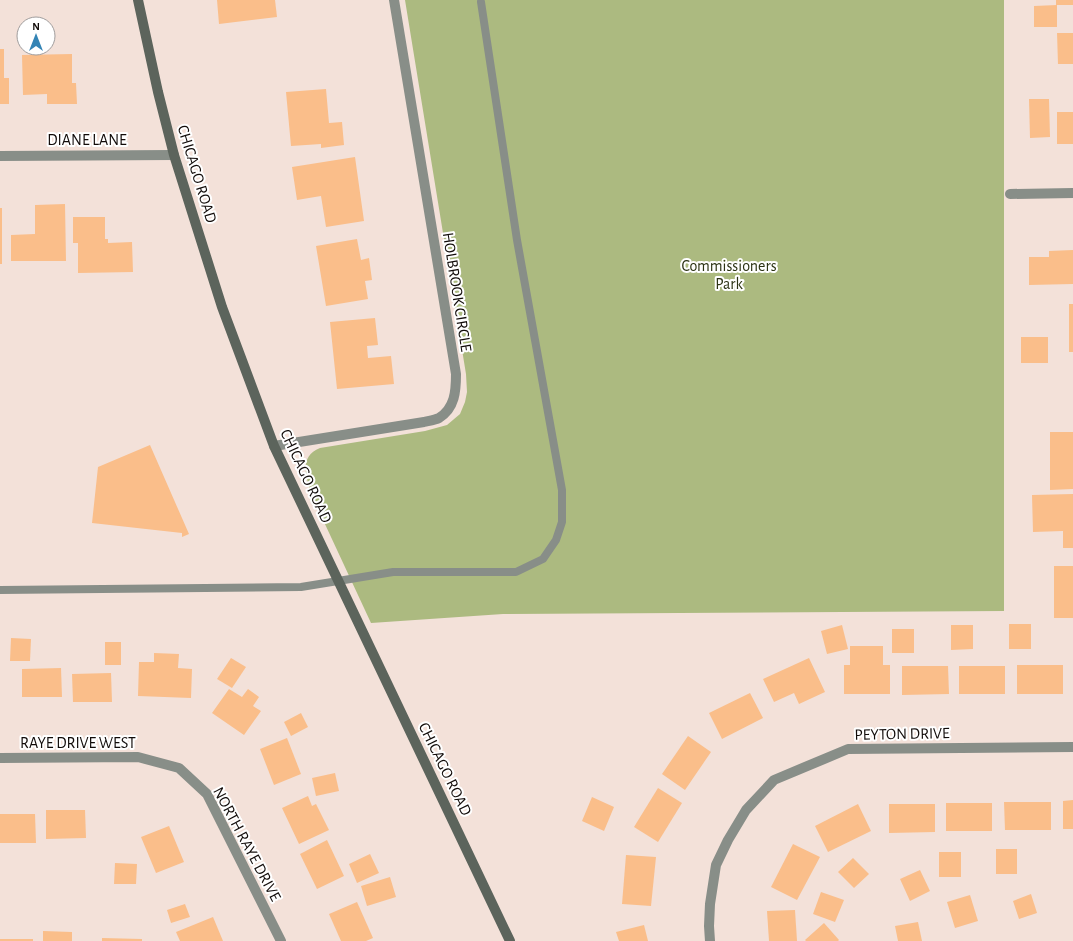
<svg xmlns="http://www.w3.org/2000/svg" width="1073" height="941" viewBox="0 0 1073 941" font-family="'Alegreya Sans',sans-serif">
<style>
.green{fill:#acba80}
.building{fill:#fabe8a}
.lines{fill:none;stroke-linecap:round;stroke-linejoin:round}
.lane{stroke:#888e88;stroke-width:8}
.street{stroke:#888e88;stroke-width:10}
.secondary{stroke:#5c645c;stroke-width:10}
.labels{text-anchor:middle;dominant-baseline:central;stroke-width:4;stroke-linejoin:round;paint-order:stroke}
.street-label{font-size:16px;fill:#110b09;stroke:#fff}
.park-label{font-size:16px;fill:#2b3213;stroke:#fff}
</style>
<rect width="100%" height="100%" fill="#f3e1d9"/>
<path class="green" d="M405,0H1004V611L503,614L371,623L311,494C306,476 299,456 320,448L425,431L447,425L460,414L465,402L467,392L466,374Z"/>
<g class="building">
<path d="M217,0H275L277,17L219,24Z"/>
<rect x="1056" y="0" width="17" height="5"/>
<path d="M1057,5V27H1034V6Z"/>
<path d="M1057,33H1073V64H1058Z"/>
<path d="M0,49H4V78H9V104H0Z"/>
<path d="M72,54V83H76L77,104H47V94L23,95L22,55Z"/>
<path d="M326,89L329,123L342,122L344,145L321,148V144L291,146L286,92Z"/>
<path d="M1029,99H1049L1050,137L1030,138Z"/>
<rect x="1057" y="112" width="16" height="32"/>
<path d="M355,157L364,221L326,227L321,196L297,200L292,167Z"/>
<path d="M65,204L66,261H11V235L35,234V205Z"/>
<rect x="0" y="208" width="2" height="56"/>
<path d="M73,217H105V239H108V243L132,242L133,272L78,273V243H73Z"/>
<path d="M357,239L361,260L369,258L372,280L365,281L368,299L326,306L316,246Z"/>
<path d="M1073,250V284L1029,285V257H1049V251Z"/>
<rect x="1069" y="304" width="4" height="48"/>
<path d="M375,318L378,345L367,346L368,358L391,356L394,384L337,389L330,322Z"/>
<rect x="1021" y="337" width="27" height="26"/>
<path d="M1050,432H1073V489L1050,490Z"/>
<path d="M150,445L189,534L182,537V533L92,523L98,467Z"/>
<path d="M1073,494V548H1063V531L1033,532L1032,495Z"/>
<rect x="1054" y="566" width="19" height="52"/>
<rect x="1009" y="624" width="22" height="25"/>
<path d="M842,625L848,649L827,654L821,631Z"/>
<path d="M951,625H973V649L951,650Z"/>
<rect x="892" y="629" width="22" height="24"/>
<path d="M11,638L31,639L30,661H10Z"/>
<rect x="105" y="642" width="16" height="23"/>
<path d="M850,646H883V665H890V694H844V665H850Z"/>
<path d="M154,653L179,654L178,668L192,669L191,698L138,696L139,662H154Z"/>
<path d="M231,658L246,667L232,688L217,679Z"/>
<path d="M809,658L825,692L799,704L794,693L774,702L763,679Z"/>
<rect x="1017" y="665" width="46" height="29"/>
<path d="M902,666H948L949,694L902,695Z"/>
<rect x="959" y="666" width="46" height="28"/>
<path d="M61,668L62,697H22V669Z"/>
<path d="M111,673L112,702H73L72,674Z"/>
<path d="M229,689L242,697L248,689L259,697L253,706L261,711L244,735L212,713Z"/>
<path d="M750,693L763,718L722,739L709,713Z"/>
<path d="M301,713L308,727L291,736L284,722Z"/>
<path d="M688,736L711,752L685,790L662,774Z"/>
<path d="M287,738L301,774L274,785L260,749Z"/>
<path d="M335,773L339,791L316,796L312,778Z"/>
<path d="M658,788L682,803L658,842L634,827Z"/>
<path d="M308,796L312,806L316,804L329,830L299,844L282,808Z"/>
<path d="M592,797L614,807L604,831L582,821Z"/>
<path d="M1073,800V829H1063V801Z"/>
<path d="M1004,802H1051V830H1005Z"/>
<rect x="946" y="803" width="46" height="28"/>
<path d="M858,804L871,831L828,852L815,826Z"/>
<path d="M889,804H935V832L889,833Z"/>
<path d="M46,810H85L86,838L46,839Z"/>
<path d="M0,814H35L36,843H0Z"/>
<path d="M169,826L184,862L156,873L141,837Z"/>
<path d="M327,840L344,876L317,889L300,854Z"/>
<path d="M793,844L820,857L797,900L771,887Z"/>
<rect x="996" y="849" width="21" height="25"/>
<rect x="939" y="852" width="22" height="25"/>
<path d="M370,854L379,873L357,883L349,864Z"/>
<path d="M626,855L656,857L651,906L622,904Z"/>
<path d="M853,858L869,874L854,888L838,872Z"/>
<path d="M115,863L137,864L136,884H114Z"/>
<path d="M920,870L930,891L910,901L900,879Z"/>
<path d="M390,877L396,897L367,906L361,886Z"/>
<path d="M821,892L844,900L835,922L813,914Z"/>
<path d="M1031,894L1037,913L1019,919L1013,901Z"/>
<path d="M970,895L978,921L955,928L947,902Z"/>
<path d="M357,902L373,938L366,941H341L329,914Z"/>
<path d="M185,904L190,917L171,923L167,910Z"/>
<path d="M795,910L797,941H769L767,911Z"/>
<path d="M213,917L223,941H180L176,932Z"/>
<path d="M918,922L922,941H898L895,926Z"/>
<path d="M824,923L839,940L838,941H806L805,940Z"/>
<path d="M644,925L648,941H619L616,932Z"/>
<path d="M43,931L72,932V941H43Z"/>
<path d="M102,938L142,939V941H102Z"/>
<rect x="0" y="939" width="33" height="2"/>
</g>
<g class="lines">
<path class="lane" d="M0,590L301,587L338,581L393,572H516L543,559L556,540L562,522V490L517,240L481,2"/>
<g class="street">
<path d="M0,156L174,155"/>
<path d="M1010,194L1073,193"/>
<path d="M274,446L424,422C428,421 435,420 439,418C455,408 456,391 456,374L394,0"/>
<path d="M0,758L138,757L179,768L207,794L281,941"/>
<path d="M710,941L709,926L710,904L716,865L728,840L746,810L774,780L848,749L1073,747"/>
</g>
<path class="secondary" d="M138,0L158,92L174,155L222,307L274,446L510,941"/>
</g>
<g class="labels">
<g class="street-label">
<text x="87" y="140">DIANE LANE</text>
<text transform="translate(197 174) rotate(73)">CHICAGO ROAD</text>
<text transform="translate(457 292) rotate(81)">HOLBROOK CIRCLE</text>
<text transform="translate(306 476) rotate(65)">CHICAGO ROAD</text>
<text transform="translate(902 734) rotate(-1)">PEYTON DRIVE</text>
<text x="78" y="743">RAYE DRIVE WEST</text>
<text transform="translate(445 769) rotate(64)">CHICAGO ROAD</text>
<text transform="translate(247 844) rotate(62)">NORTH RAYE DRIVE</text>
</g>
<g class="park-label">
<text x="729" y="266">Commissioners<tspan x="729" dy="18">Park</tspan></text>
</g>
</g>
<g transform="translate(36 36)"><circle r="19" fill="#ffffff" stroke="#a09d9d"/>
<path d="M0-3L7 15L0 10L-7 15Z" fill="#3484b5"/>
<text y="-6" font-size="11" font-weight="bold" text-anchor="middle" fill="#110b09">N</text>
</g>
</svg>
